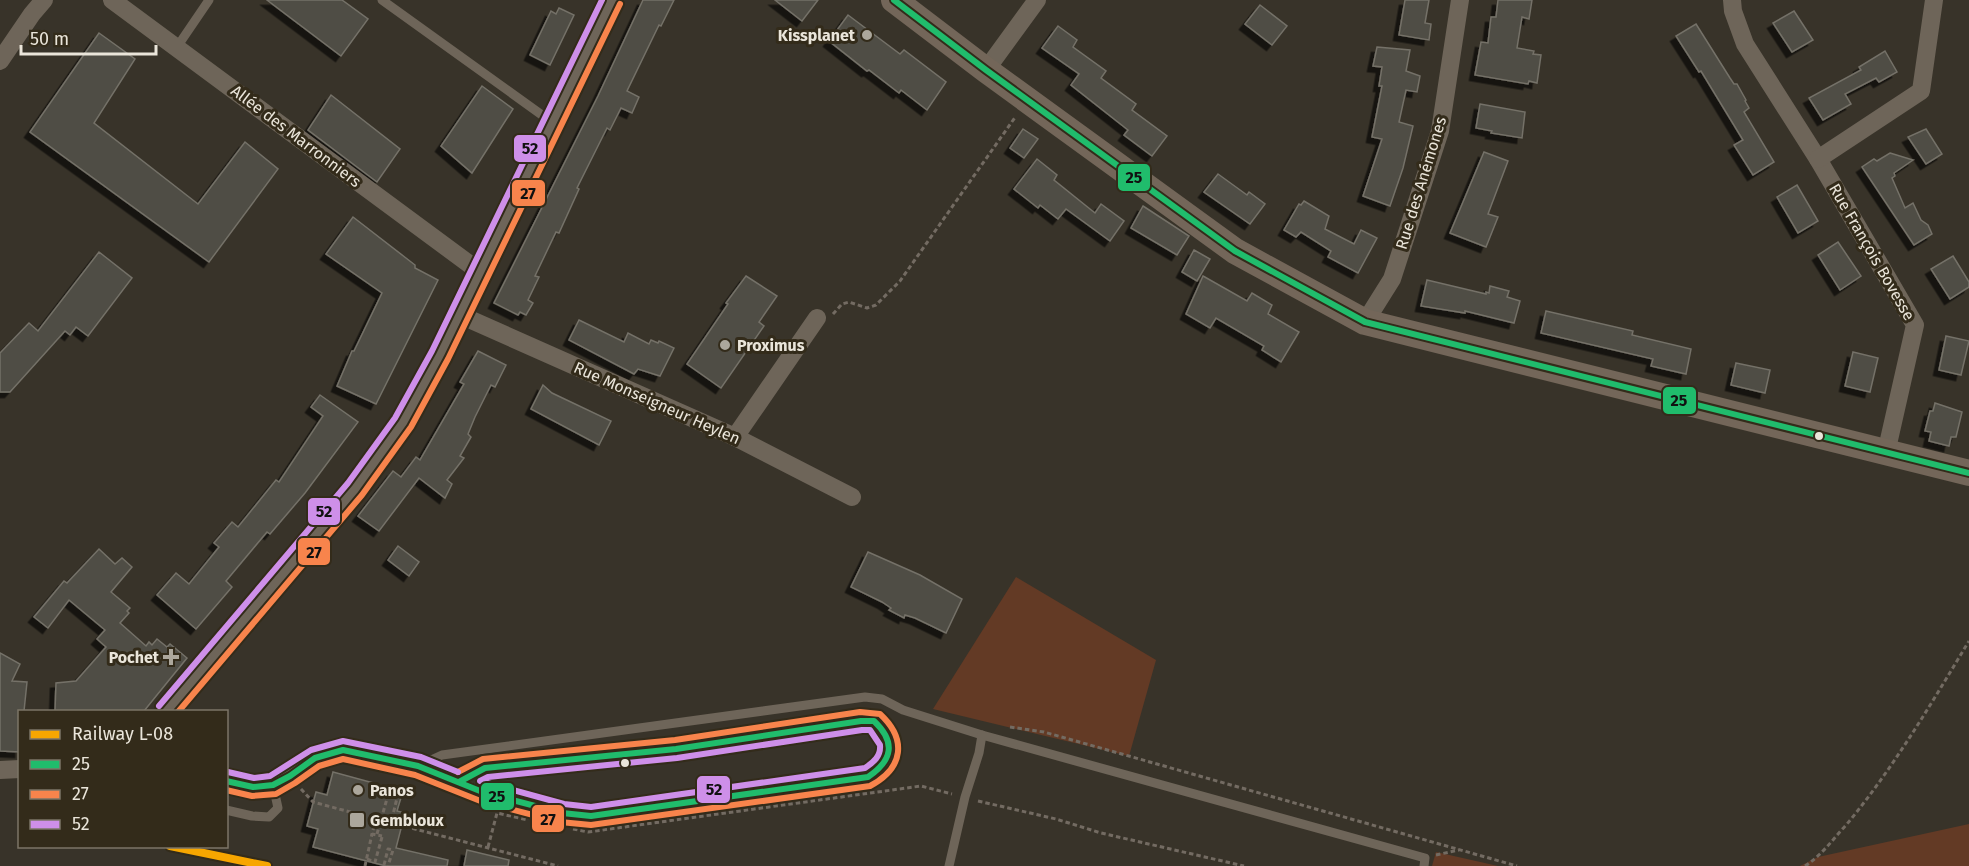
<svg xmlns="http://www.w3.org/2000/svg" width="1969" height="866" viewBox="0 0 1969 866" font-family="'Fira Sans',sans-serif">
<style>
.green{fill:#633a25}
.building{fill:#4f4d44;stroke:#747168;stroke-width:1.5;filter:url(#shadow)}
.lines{fill:none;stroke-linecap:round;stroke-linejoin:round}
.path{stroke:#736b62;stroke-width:3;stroke-dasharray:4.5 3;stroke-linecap:butt}
.lane{stroke:#6e6559;stroke-width:9}
.street{stroke:#6e6559;stroke-width:18}
.secondary{stroke:#736659;stroke-width:26}
.bus-1-casing{stroke:#332b1a;stroke-width:10}
.bus-2-casing{stroke:#332b1a;stroke-width:10}
.bus-3-casing{stroke:#332b1a;stroke-width:10}
.bus-1{stroke:#20bc6c;stroke-width:6}
.bus-2{stroke:#f8844c;stroke-width:6}
.bus-3{stroke:#ce8fe9;stroke-width:6}
.rail-1-casing{stroke:#332b1a;stroke-width:12}
.rail-1{stroke:#f7a600;stroke-width:8}
.poi-dot{fill:#aca79c;stroke:#332b1a;stroke-width:2}
.bus-dot{fill:#eae5da;stroke:#332b1a;stroke-width:2}
.labels{text-anchor:middle;dominant-baseline:central;stroke-width:6;stroke-linejoin:round;paint-order:stroke}
.poi-label{font-size:16px;font-weight:bold;fill:#eae5da;stroke:#332b1a;text-anchor:start}
.street-label{font-size:16px;fill:#eae5da;stroke:#332b1a}
.line-badge{stroke:#332b1a;stroke-width:2}
.pale-badge-label{font-size:16px;text-anchor:middle;font-weight:bold;fill:#111}
</style>
<defs>
<filter id="shadow"><feDropShadow dx="-5.5" dy="5.5" stdDeviation="0" flood-color="#0009"/></filter>
</defs>
<rect width="100%" height="100%" fill="#383329"/>
<g class="green">
<path d="M1016,577L1156,660L1129,756L933,709Z"/>
<path d="M1969,824V866H1800L1818,857Z"/>
<path d="M1436,852L1498,866H1432Z"/>
</g>
<g class="building">
<path d="M267,0H342L368,19L341,56Z"/>
<path d="M643,0H674L661,26L659,25L627,91L639,97L632,113L621,108L610,130L607,128L577,188L579,189L559,233L556,232L535,276L539,277L528,300L533,303L526,315L520,312L518,315L494,303L598,96Z"/>
<path d="M775,0H818L802,21Z"/>
<path d="M1405,0H1429L1425,23L1431,24L1429,40L1399,35Z"/>
<path d="M1498,0H1532L1529,19L1522,17L1517,48L1534,51L1533,54L1541,55L1537,83L1529,81L1528,84L1475,75L1481,42L1488,43L1491,17H1496Z"/>
<path d="M1260,5L1287,26L1272,45L1245,24Z"/>
<path d="M559,8L574,15L550,65L530,55L551,11L556,14Z"/>
<path d="M1794,11L1813,40L1792,52L1773,23Z"/>
<path d="M848,15L900,54L904,50L946,82L927,110L901,90L899,93L869,70L867,71L829,41Z"/>
<path d="M1696,24L1730,78L1734,84H1737L1746,100L1745,101L1749,108L1744,112L1774,162L1753,175L1734,145L1743,140L1701,71L1699,72L1676,36Z"/>
<path d="M1058,26L1077,40L1073,47L1106,71L1101,78L1136,104L1132,110L1167,136L1152,156L1124,135L1128,130L1071,85L1079,74L1042,48Z"/>
<path d="M99,33L135,59L94,123L198,204L245,142L278,169L209,262L30,132Z"/>
<path d="M1377,47L1410,50L1406,71L1420,76L1417,92L1406,90L1399,122L1413,126L1403,168L1390,206L1363,196L1382,139L1372,137L1382,86H1379L1382,67L1373,66Z"/>
<path d="M1885,51L1897,72L1879,82L1876,78L1845,94L1851,104L1823,120L1809,98L1861,70L1859,67Z"/>
<path d="M482,86L513,109L472,173L441,146Z"/>
<path d="M331,95L400,149L377,182L308,130Z"/>
<path d="M1480,104L1525,112L1522,138L1491,133L1492,131L1476,128Z"/>
<path d="M1023,129L1038,139L1024,158L1010,148Z"/>
<path d="M1926,129L1942,154L1926,164L1908,137Z"/>
<path d="M1484,152L1508,161L1488,214L1498,217L1486,247L1450,233Z"/>
<path d="M1890,153L1913,160L1894,173L1895,176L1892,178L1905,208L1913,203L1921,220L1928,225L1932,234L1914,245L1862,167L1874,159L1877,161Z"/>
<path d="M1037,159L1057,175L1054,180L1095,213L1101,204L1124,221L1110,241L1066,209L1058,219L1040,205L1038,208L1014,189Z"/>
<path d="M1218,174L1247,195L1249,192L1265,204L1250,224L1204,192Z"/>
<path d="M1797,185L1818,221L1798,233L1777,197Z"/>
<path d="M1304,201L1329,216L1325,229L1354,244L1361,230L1377,238L1358,273L1328,257L1331,251L1301,232L1296,237L1284,230L1299,204L1301,205Z"/>
<path d="M1143,206L1189,236L1177,255L1131,228Z"/>
<path d="M353,217L415,265V268L438,280L376,404L337,386L352,351H354L382,293L326,254Z"/>
<path d="M1838,242L1861,276L1840,290L1818,255Z"/>
<path d="M1194,250L1210,259L1197,281L1182,272Z"/>
<path d="M99,252L132,278L88,336L76,327L70,335L65,331L10,392H0V353L29,323L38,331Z"/>
<path d="M1953,256L1969,282V287L1950,299L1931,269Z"/>
<path d="M746,276L777,296L759,322L764,326L721,388L687,364L728,304L726,303Z"/>
<path d="M1203,276L1247,301L1252,293L1272,305L1268,314L1299,332L1281,362L1262,350L1264,346L1216,318L1210,328L1186,314Z"/>
<path d="M1427,280L1486,294V292L1489,293L1490,286L1509,291L1507,297L1520,301L1514,323L1465,311V313L1421,306Z"/>
<path d="M1546,311L1633,331L1632,335L1691,349L1686,374L1651,366L1653,359L1541,333Z"/>
<path d="M579,320L624,342L628,333L649,344L651,340L658,343L659,341L674,348L660,376L638,369L634,374L569,340Z"/>
<path d="M1946,336L1969,341L1961,375L1939,370Z"/>
<path d="M478,351L506,365L495,387L491,385L475,417L468,434L471,437L460,456L464,458L447,480L452,484L445,498L419,478L379,531L358,516L393,471L401,477L416,457L420,460L464,384L460,382Z"/>
<path d="M1853,352L1878,358L1870,392L1845,386Z"/>
<path d="M1736,363L1770,370L1765,393L1731,385Z"/>
<path d="M543,385L552,393L611,421L599,445L531,409Z"/>
<path d="M320,395L358,422L305,493L270,534L267,532L226,581L232,587L196,629L157,595L176,573L189,584L219,547L214,543L232,522L238,527L276,480L279,482L323,416L311,407Z"/>
<path d="M1935,403L1962,412L1956,437H1951L1949,446L1929,441L1931,432L1925,431L1930,411H1933Z"/>
<path d="M398,546L419,562L409,576L388,560Z"/>
<path d="M99,549L115,564L122,558L132,567L111,592L130,608L127,611L129,613L120,623L146,646L149,642L152,645L157,639L167,647L170,644L187,658L144,711H55L56,683L76,681L106,647L97,639L105,630L69,600L48,628L34,617L64,581L67,583Z"/>
<path d="M868,552L920,575L962,599L946,633L915,618L905,615L904,618L889,610L891,608L882,602L851,587Z"/>
<path d="M0,653L20,664L12,681L27,682L24,711H20V752L0,751Z"/>
<path d="M333,772L403,791L397,811L405,813L396,848L448,860L447,866H386L313,847L318,829L307,826L316,792L327,795Z"/>
<path d="M467,850L509,860L508,866H464Z"/>
</g>
<g class="lines">
<g class="path">
<path d="M833,314L842,304L849,302L867,308L876,305L900,281L1016,116"/>
<path d="M1010,727L1044,732L1517,866"/>
<path d="M301,789L313,802L376,819L372,834L382,836"/>
<path d="M978,801L1056,819L1101,833L1244,866"/>
<path d="M376,819L558,866"/>
<path d="M573,829L588,832L921,786L952,794"/>
<path d="M377,834L388,795L397,798L391,823"/>
<path d="M488,847L497,813L528,820"/>
<path d="M1436,855L1459,850"/>
<path d="M367,859L375,862L382,837"/>
<path d="M384,865L388,849L393,850L388,866"/>
<path d="M365,866L372,834"/>
<path d="M1805,866C1822,855 1833,839 1847,824C1894,767 1931,704 1969,641"/>
</g>
<g class="lane">
<path d="M382,0L553,123"/>
<path d="M177,47L209,0"/>
<path d="M861,721H874C897,739 894,763 868,777L591,816L562,813L485,793L459,782L485,768L578,760L676,749Z"/>
<path d="M418,766L442,755L865,697L882,699L903,710L982,735"/>
<path d="M226,810L252,816L269,817L278,808L273,785"/>
<path d="M949,866L965,797L979,753L982,735L1425,858L1424,866"/>
</g>
<g class="street">
<path d="M112,0L480,272"/>
<path d="M1732,0L1733,11L1745,44L1818,159L1915,325L1886,453"/>
<path d="M0,61L32,14L44,0"/>
<path d="M986,70L1037,0"/>
<path d="M1818,159L1921,91L1934,0"/>
<path d="M460,315L735,437L852,497"/>
<path d="M1365,322L1392,279L1440,131L1460,0"/>
<path d="M735,437L817,318"/>
<path d="M166,712L355,489L403,423L440,355L612,0"/>
<path d="M0,770L20,769"/>
<path d="M226,781L253,787L273,785L290,776L315,758L343,750L418,766L459,782"/>
</g>
<path class="secondary" d="M894,0L986,70L1235,251L1365,322L1969,473"/>
<g class="bus-1-casing">
<g id="bus-1">
<path d="M894,0L986,70L1235,251L1365,322L1969,473"/>
<path d="M226,781L253,787L273,785L290,776L315,758L343,750L418,766L485,793L562,813L591,816L868,777C893,760 896,742 874,721H861L676,749L485,768L459,782"/>
</g>
</g>
<g class="bus-2-casing">
<g id="bus-2">
<path d="M178,712L362,495L411,427L448,359L620,4"/>
<path d="M226,790L252,796L276,794L295,783L319,766L343,759L415,775L483,802L560,822L591,825L870,786C904,768 907,739 880,714L860,712L675,740L483,759L458,772"/>
</g>
</g>
<g class="bus-3-casing">
<g id="bus-3">
<path d="M159,706L348,483L395,418L432,351L602,0"/>
<path d="M862,730H870L880,745C881,756 874,762 865,768L591,807L564,804L480,781L488,777L677,758Z"/>
<path d="M228,772L254,778L270,776L311,750L343,741L421,757L458,772"/>
</g>
</g>
<use href="#bus-1" class="bus-1"/>
<use href="#bus-2" class="bus-2"/>
<use href="#bus-3" class="bus-3"/>
<g class="rail-1-casing">
<path id="rail-1" d="M170,846L267,866"/>
</g>
<use href="#rail-1" class="rail-1"/>
</g>
<g class="poi-dot">
<circle cx="867" cy="35" r="6"/>
<circle cx="725" cy="345" r="6"/>
<path d="M168 648h6v6h6v6h-6v6h-6v-6h-6v-6h6z"/>
<circle cx="358" cy="790" r="6"/>
<rect x="349" y="812" width="16" height="16" rx="3"/>
</g>
<g class="bus-dot">
<circle cx="1819" cy="436" r="5"/>
<circle cx="625" cy="763" r="5"/>
</g>
<g class="labels">
<g class="poi-label">
<text x="855" y="35" text-anchor="end">Kissplanet</text>
<text x="737" y="345">Proximus</text>
<text x="159" y="657" text-anchor="end">Pochet</text>
<text x="370" y="790">Panos</text>
<text x="370" y="820">Gembloux</text>
</g>
<g class="street-label">
<text transform="translate(296 136) rotate(37)">Allée des Marronniers</text>
<text transform="translate(1421 183) rotate(-73)">Rue des Anémones</text>
<text transform="translate(1872 252) rotate(60)">Rue François Bovesse</text>
<text transform="translate(657 403) rotate(24)">Rue Monseigneur Heylen</text>
</g>
</g>
<g class="line-badge">
<rect x="513" y="134" width="34" height="29" rx="6" fill="#ce8fe9"/>
<rect x="1117" y="163" width="34" height="29" rx="6" fill="#20bc6c"/>
<rect x="511" y="179" width="35" height="28" rx="6" fill="#f8844c"/>
<rect x="1662" y="386" width="35" height="29" rx="6" fill="#20bc6c"/>
<rect x="307" y="497" width="34" height="29" rx="6" fill="#ce8fe9"/>
<rect x="297" y="537" width="34" height="29" rx="6" fill="#f8844c"/>
<rect x="696" y="775" width="35" height="29" rx="6" fill="#ce8fe9"/>
<rect x="480" y="782" width="35" height="29" rx="6" fill="#20bc6c"/>
<rect x="531" y="804" width="34" height="29" rx="6" fill="#f8844c"/>
</g>
<g class="pale-badge-label">
<text x="530" y="154">52</text>
<text x="1134" y="183">25</text>
<text x="528" y="199">27</text>
<text x="1679" y="406">25</text>
<text x="324" y="517">52</text>
<text x="314" y="558">27</text>
<text x="714" y="795">52</text>
<text x="497" y="802">25</text>
<text x="548" y="825">27</text>
</g>
<rect x="18" y="710" width="210" height="138" fill="#332b1a" stroke="#7c7567" stroke-width="1.5"/>
<rect x="30" y="730" width="30" height="9" fill="#f7a600" stroke="#7c7567" stroke-width="1.5"/>
<text x="72" y="740" font-size="18" fill="#eae5da">Railway L-08</text>
<rect x="30" y="760" width="30" height="9" fill="#20bc6c" stroke="#7c7567" stroke-width="1.5"/>
<text x="72" y="770" font-size="18" fill="#eae5da">25</text>
<rect x="30" y="790" width="30" height="9" fill="#f8844c" stroke="#7c7567" stroke-width="1.5"/>
<text x="72" y="800" font-size="18" fill="#eae5da">27</text>
<rect x="30" y="820" width="30" height="9" fill="#ce8fe9" stroke="#7c7567" stroke-width="1.5"/>
<text x="72" y="830" font-size="18" fill="#eae5da">52</text>
<path d="M21 45v9h135v-9" fill="none" stroke="#eae5da" stroke-width="3"/>
<text x="30" y="45" font-size="18" fill="#eae5da" stroke="#332b1a" stroke-width="4.5" paint-order="stroke">50 m</text>
</svg>
